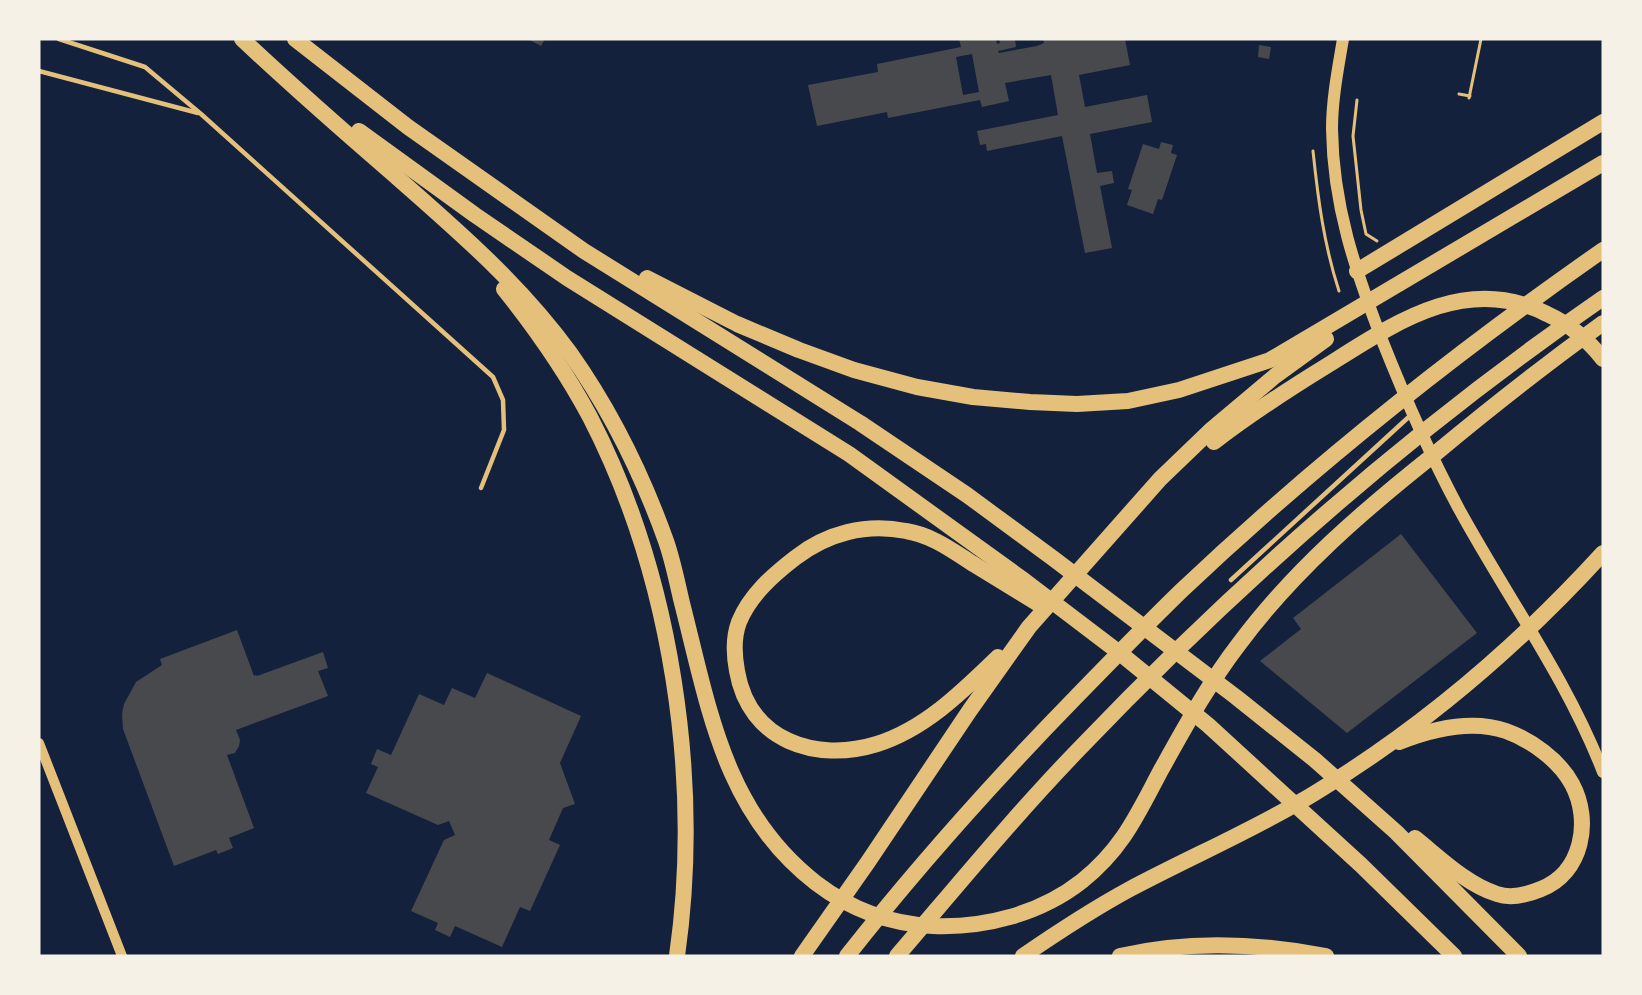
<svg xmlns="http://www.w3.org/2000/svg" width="1642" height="995" viewBox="0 0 1642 995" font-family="'Roboto Serif',serif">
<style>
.building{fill:#48494c;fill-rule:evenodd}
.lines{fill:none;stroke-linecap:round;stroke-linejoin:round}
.path{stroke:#e5c07b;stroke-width:3}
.service{stroke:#e5c07b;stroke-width:4.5}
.tertiary{stroke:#e5c07b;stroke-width:10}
.secondary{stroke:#e5c07b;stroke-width:12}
.motorway{stroke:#e5c07b;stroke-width:16}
</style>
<rect width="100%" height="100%" fill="#14213d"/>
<g class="building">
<path d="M528,39H545L541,46Z"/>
<path d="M959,39H996L997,44L1000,43L999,39H1015L1016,47L998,51L999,53L1037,46L1044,43L1043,39H1125L1130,65L1079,75L1085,107L1147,95L1152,122L1090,134L1097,173L1112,171L1114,183L1100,186L1112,248L1085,253L1062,136L987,151L986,144L980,145L977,131L1058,115L1051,75L1005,83L1009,101L982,107L980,100L888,118L887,112L817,126L808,85L878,72L877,64L961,47ZM972,54L979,92L963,95L956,57Z"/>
<path d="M1259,45L1271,47L1269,59L1258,57Z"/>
<path d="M1161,142L1173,145L1171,153L1177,155L1162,200L1158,199L1153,214L1127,205L1132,190L1128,189L1143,144L1159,149Z"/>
<path d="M1401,534L1477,633L1347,733L1260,661L1301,629L1293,618Z"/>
<path d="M237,630L254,676L256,675L257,676L323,652L328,668L318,671L328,696L236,730L240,740L239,746L235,753L227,755L254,828L229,838L233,848L218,854L216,850L174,866L123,729L122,714L124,704L136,682L162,665L160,659Z"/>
<path d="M487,673L581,716L560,763L575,804L563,808L549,840L560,845L530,911L520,907L502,947L455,926L450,937L435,930L438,923L411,911L444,840L455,835L449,821L438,825L366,793L378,767L371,764L377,749L391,755L419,694L444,705L452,688L475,698Z"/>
</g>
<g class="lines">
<g class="path">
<path d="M1459,94L1470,96"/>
<path d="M1469,98L1481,39"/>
<path d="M1357,100L1353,136L1361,210L1366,234L1377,241"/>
<path d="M1313,151C1318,199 1324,245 1339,291"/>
</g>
<g class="service">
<path d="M59,39L145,67L201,114L493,377L503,400L504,430L481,488"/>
<path d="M39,71L198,113"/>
<path d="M1231,580L1412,414"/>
</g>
<path class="tertiary" d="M39,743L122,956"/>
<path class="secondary" d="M1343,39C1338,69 1332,99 1332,129C1333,206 1355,269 1382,340C1405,398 1430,455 1459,509C1507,597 1567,679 1603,772"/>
<g class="motorway">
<path d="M242,39C291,85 341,129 392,173C456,229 520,284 570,353C611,411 642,474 666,541C673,561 677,582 682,603C709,708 724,812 816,883C850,909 889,924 933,926C985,928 1040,914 1082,881C1123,848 1137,815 1161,770C1185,727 1209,683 1239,644C1294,570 1364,510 1436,453C1490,408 1546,364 1603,323"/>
<path d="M295,39L408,127L584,251L860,423L967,495L1054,559L1236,697L1315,760L1396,832L1519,956"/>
<path d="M359,131L475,215L567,278L849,454L1025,581L1121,654L1208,725L1361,865L1454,956"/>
<path d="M1357,271L1603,122"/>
<path d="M647,278L737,324L799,350L854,370L917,387L973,397L1030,402L1077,404L1128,401L1179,390L1270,360L1603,163"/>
<path d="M504,289C536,329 566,372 590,417C672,576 702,780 677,956"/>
<path d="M1214,442C1250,414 1289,389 1328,365C1395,323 1466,273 1547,314C1569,324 1588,340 1603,359"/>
<path d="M998,657C963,691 925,729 877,744C816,763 749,741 737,671C734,655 733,638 739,622C750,595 773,575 795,558C827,533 866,523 906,531C932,535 953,551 975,565C998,579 1021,593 1045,608"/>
<path d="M1399,742C1432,729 1471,719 1506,731C1531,740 1559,760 1572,784C1592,821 1582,873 1541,889C1529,894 1511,899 1497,894C1466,884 1440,858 1415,838"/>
<path d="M802,956L868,862L970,710L1029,627L1160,479L1212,429L1275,376L1326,339"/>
<path d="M847,956C918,866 995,780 1075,698C1110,662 1145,626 1181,591C1313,466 1454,354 1603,250"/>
<path d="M897,956C957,886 1016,814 1080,748C1239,582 1414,428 1603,298"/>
<path d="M1023,956C1058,932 1093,909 1130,889C1192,856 1256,829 1315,793C1422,728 1519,645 1603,553"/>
<path d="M1120,956C1188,940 1258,943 1326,956"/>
</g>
</g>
<rect width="1642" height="995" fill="none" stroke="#f6f1e7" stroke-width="81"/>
</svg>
